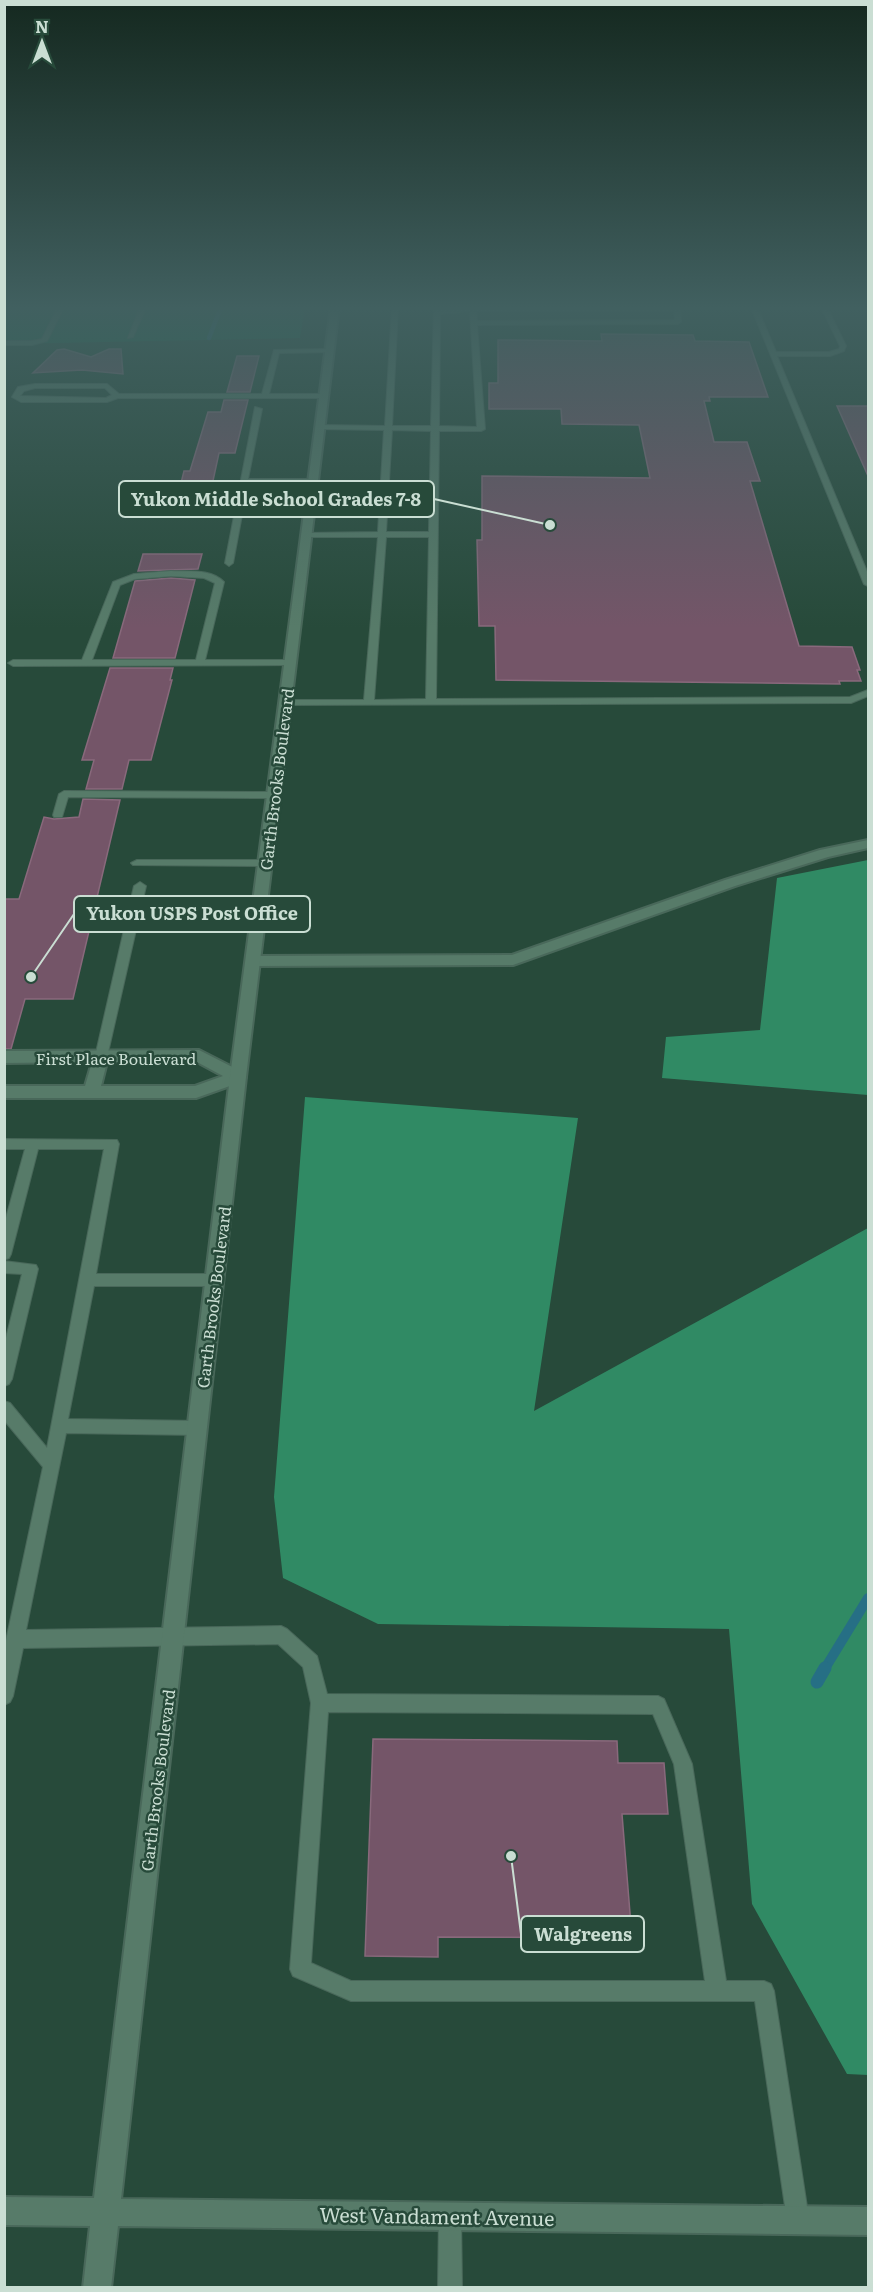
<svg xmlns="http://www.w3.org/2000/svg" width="873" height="2292" viewBox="0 0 873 2292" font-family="Literata,serif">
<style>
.green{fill:#176949}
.forest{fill:#308a64}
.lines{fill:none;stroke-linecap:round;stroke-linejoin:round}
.stream-far2{stroke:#266f85;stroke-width:4.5}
.stream-far1{stroke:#266f85;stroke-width:10}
.stream{stroke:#266f85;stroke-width:13}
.building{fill:#745568;stroke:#89697c;stroke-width:1.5}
.service-casing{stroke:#49685a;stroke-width:2}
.minor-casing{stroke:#49685a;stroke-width:4}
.tertiary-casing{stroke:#49685a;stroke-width:4}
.service{fill:#577b69;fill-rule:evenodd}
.minor{fill:#577b69;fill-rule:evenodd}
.tertiary{fill:#577b69;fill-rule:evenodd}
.labels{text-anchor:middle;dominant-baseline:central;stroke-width:5;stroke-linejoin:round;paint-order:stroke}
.street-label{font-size:16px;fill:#caded3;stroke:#274a3a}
.near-street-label{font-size:20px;fill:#caded3;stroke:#274a3a}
.leader{fill:none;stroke:#caded3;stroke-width:2}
.callout-dot{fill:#caded3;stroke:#274a3a;stroke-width:2}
.callout{fill:#274a3a;stroke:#caded3;stroke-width:2}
.callout-label{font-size:18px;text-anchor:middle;font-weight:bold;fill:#caded3}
</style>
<rect width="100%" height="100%" fill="#274a3a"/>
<path class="green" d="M4,307H305L300,338L5,344Z"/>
<g class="forest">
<path d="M868,860V1095L662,1078L666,1037L760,1030L777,878Z"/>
<path d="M305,1097L578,1118L534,1411L868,1228V2075L847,2074L752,1904L729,1629L378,1624L283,1578L274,1497Z"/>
</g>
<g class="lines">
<path class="stream-far2" d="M209,338L221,307"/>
<path class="stream-far1" d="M824,1670L868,1598"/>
<path class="stream" d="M817,1682L825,1668"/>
</g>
<g class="building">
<path d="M601,334L693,335L695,341L749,342L768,397H709L710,401H704L714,442H747L760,481H750L799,646L852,647L860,670H857L861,681H839L840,684L496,680L495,626H479L477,540H482V476L650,478L639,425L562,424L561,409H489V383H498V340L602,341Z"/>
<path d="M64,349L91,357L109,349H121L123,374L82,370L33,373L57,350Z"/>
<path d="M237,356H259L250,392H227Z"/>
<path d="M224,400H248L235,453H219L211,490H202V494L178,495L184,471H190L208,412H221Z"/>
<path d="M837,406H868V476Z"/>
<path d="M143,554H202L198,569L138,571Z"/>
<path d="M171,578L195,580L175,658H113L135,581Z"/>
<path d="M110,668H173L170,680H172L151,760H129L122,789H86L94,760H82Z"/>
<path d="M83,799L120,800L73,999H25L11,1049H4V899H19L44,817L54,819L79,817Z"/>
<path d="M373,1739L617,1741L618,1763H664L668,1814H622L632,1938L438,1937V1957L365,1956Z"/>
</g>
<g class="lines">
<g class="service-casing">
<g id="service">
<path d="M58,307H64L47,341L32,345H4V341H32L42,339Z"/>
<path d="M140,307H146L133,337L128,338Z"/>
<path d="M392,307H398L392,426H431L434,307H440V310L470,307L680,308L681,322L678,324L477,325L485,429L481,431H439L436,699L850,697L868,690V696L851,703L282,705V701L285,700H364L378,537H306L302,535L306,533L378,532L384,430L319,429L315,427L319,425L385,426ZM674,310L675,320L477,321L476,311ZM470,311L477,427L439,426L440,314ZM392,430L431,431L429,532H386ZM386,537H429L426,699L374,700Z"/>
<path d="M751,307H757L776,352H829L839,349L840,346L821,307H827L846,346L844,351L830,356H777L868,574V586L864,584Z"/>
<path d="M329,349L331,352L279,353L269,394H326L327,396L323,398H118L107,402H21L12,397L18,387L35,384H107L119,394H262L274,350ZM35,388H105L112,395L106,398L20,396L24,391Z"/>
<path d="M255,407L262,409L248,479H313L317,481L313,483H248L233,563L229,566L225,563Z"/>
<path d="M171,571C188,572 211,568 224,582L205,660H290L295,663L293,665L13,666L8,663L13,660H82L113,582L134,574ZM171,576L204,578L215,583L196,660H92L120,585L135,579Z"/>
<path d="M64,791L274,792L279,795L274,798L68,797L62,817H54L53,815L59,794Z"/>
<path d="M137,860H265L271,863L265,866L133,865L131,863Z"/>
<path d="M140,882L146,886L107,1057L101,1062L95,1057L134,886Z"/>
<path d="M4,1139L117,1140L119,1144L96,1274H215L220,1276L222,1280L220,1284L215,1286H94L68,1419L198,1421L204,1423L206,1428L204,1433L198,1435L66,1433L26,1630L281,1626L287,1629L317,1656L327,1694L658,1696L664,1699L692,1764L726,1981H764L771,1984L774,1991L809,2220L806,2228L798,2231L790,2228L787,2220L755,2001H351L293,1976L290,1969L311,1703L303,1667L278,1644L23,1648L13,1696L10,1702L4,1705V1650L43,1467L4,1420V1401L10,1403L47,1448L104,1149H38L11,1254L9,1258L4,1260V1225L25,1149H4ZM328,1712L653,1714L674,1764L705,1981H351L311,1963Z"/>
<path d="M4,1261L36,1265L38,1269L12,1379L9,1384L4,1386V1346L22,1274L4,1273Z"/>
<path d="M450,2204L458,2207L461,2215L462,2288H438L439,2215L442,2207Z"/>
</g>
</g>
<g class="minor-casing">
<g id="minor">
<path d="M868,840V848L828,857L735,886L513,965L253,966L246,961L253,956L512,955L725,880L820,850Z"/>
<path d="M199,1050L244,1073L246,1077L244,1081L196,1098H4V1086H85L92,1062L4,1063V1051ZM107,1062H197L223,1076L195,1086H101Z"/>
</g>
</g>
<g class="tertiary-casing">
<path id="tertiary" d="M331,307H339L246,1077L121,2199L868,2207V2235L118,2226L111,2288H83L90,2226L4,2225V2197L94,2198L230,1077Z"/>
</g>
<use href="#service" class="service"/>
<use href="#minor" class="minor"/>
<use href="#tertiary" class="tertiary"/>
</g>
<linearGradient id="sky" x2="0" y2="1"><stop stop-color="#152920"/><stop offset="0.49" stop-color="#416060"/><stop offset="1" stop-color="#416060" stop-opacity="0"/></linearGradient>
<rect width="873" height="628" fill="url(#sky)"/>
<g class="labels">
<g class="street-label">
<text transform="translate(276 779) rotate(-83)">Garth Brooks Boulevard</text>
<text x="116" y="1058">First Place Boulevard</text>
<text transform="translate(213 1297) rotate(-83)">Garth Brooks Boulevard</text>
<text transform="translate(157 1780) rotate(-83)">Garth Brooks Boulevard</text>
</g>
<g class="near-street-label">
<text transform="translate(437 2215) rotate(1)">West Vandament Avenue</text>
</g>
</g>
<path class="leader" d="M550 525L434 499M31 977L74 914M511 1856L521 1934"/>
<g class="callout-dot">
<circle cx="550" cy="525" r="6"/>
<circle cx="31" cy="977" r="6"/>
<circle cx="511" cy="1856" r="6"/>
</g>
<g class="callout">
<rect x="119" y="481" width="315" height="36" rx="6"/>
<rect x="74" y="896" width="236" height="36" rx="6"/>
<rect x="521" y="1916" width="123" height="36" rx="6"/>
</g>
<g class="callout-label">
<text x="276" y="506">Yukon Middle School Grades 7-8</text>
<text x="192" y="920">Yukon USPS Post Office</text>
<text x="583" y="1941">Walgreens</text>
</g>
<rect width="873" height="2292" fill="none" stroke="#caded3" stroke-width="12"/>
<g transform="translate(42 42)" stroke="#274a3a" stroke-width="4.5" paint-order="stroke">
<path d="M0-4.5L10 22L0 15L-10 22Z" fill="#caded3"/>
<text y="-9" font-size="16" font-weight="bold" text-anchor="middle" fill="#caded3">N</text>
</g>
</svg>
